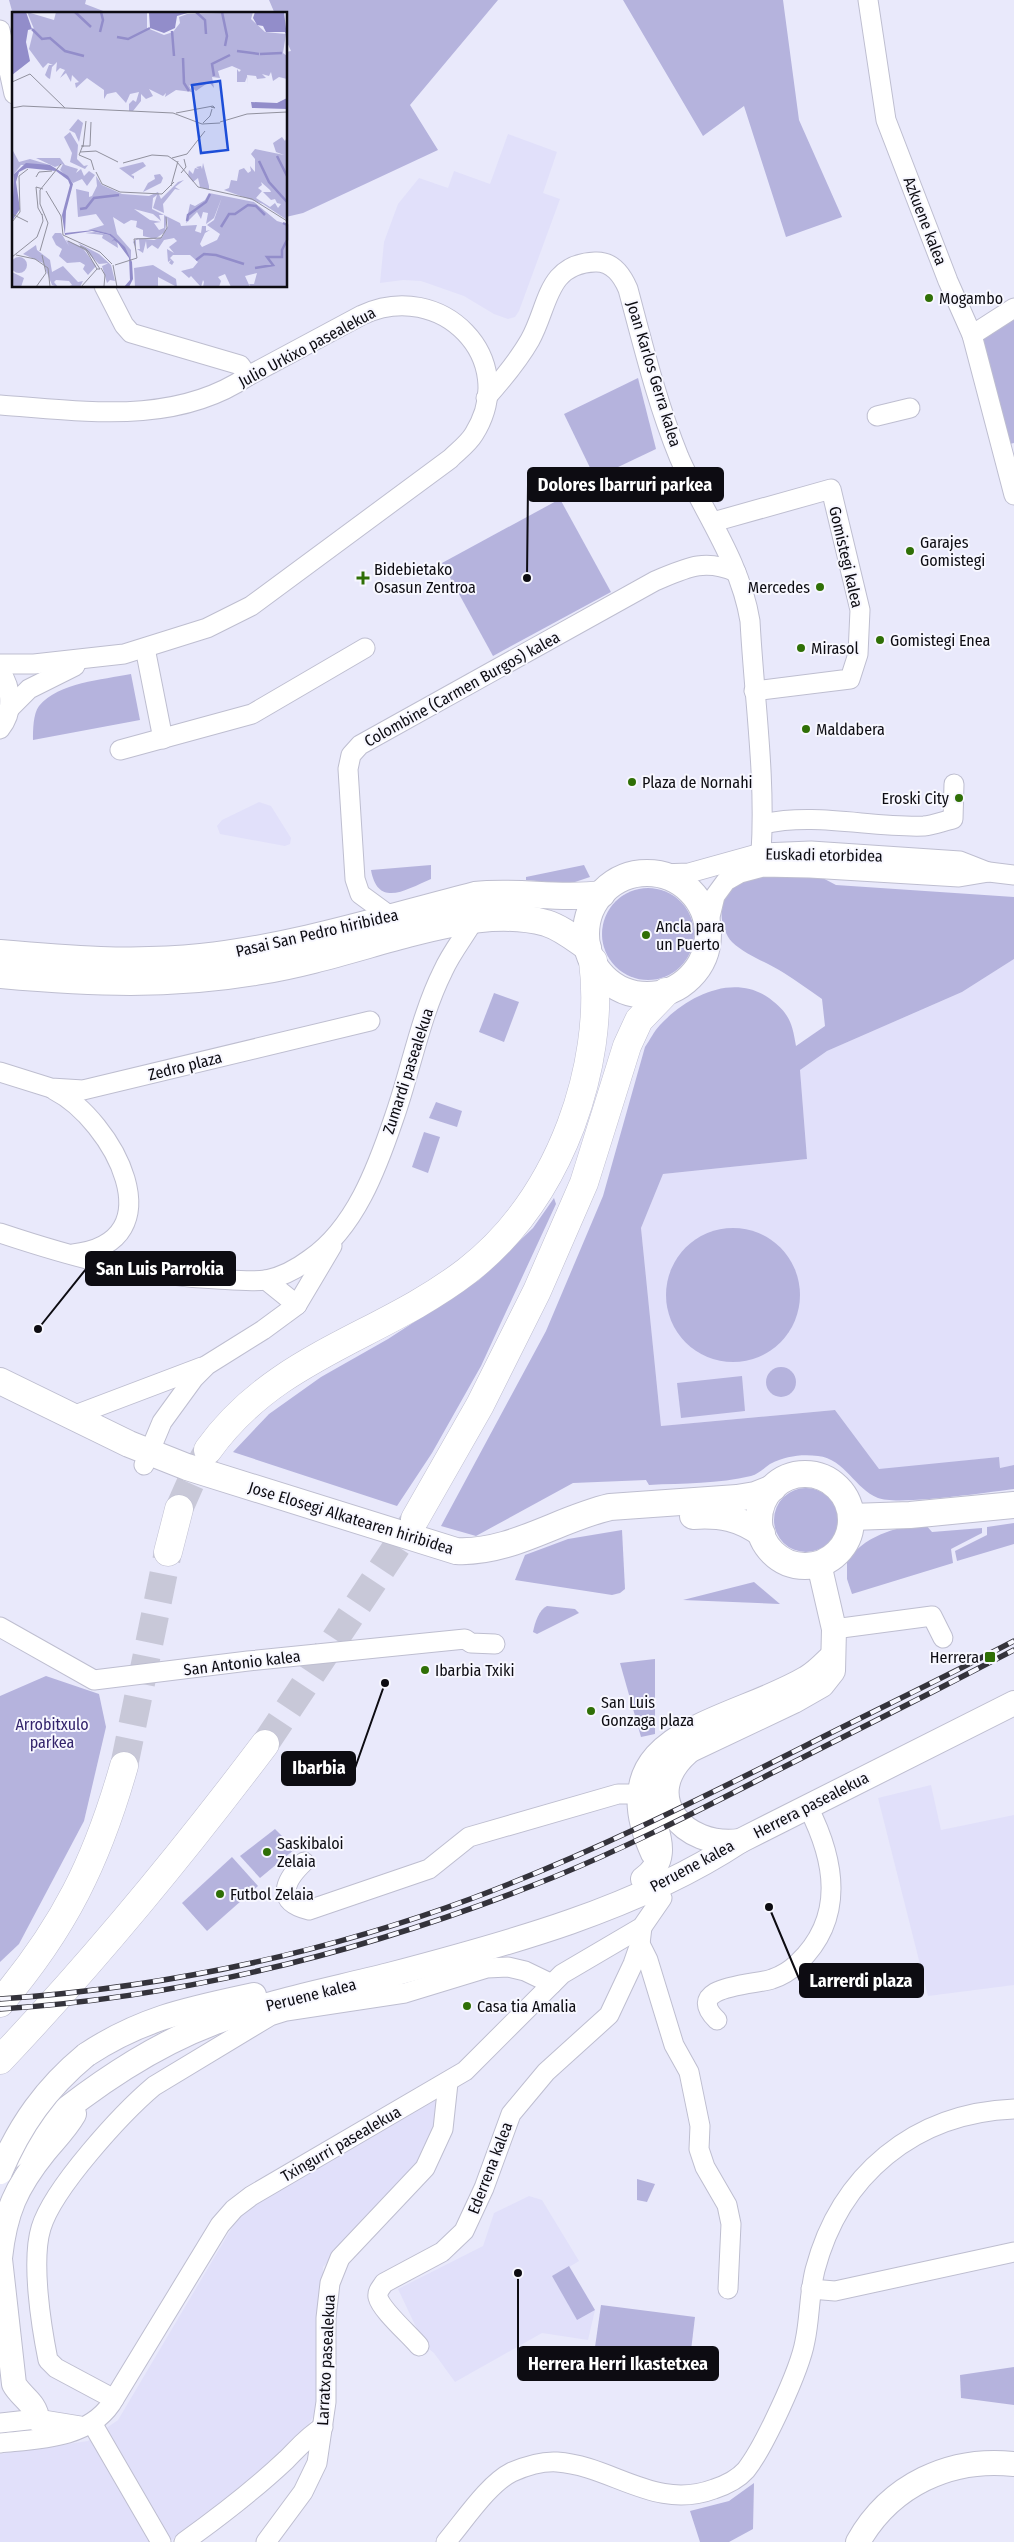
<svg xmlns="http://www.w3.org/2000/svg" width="1014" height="2542" viewBox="0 0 1014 2542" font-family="'Fira Sans Condensed',sans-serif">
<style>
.built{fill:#e1e0fa}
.green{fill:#b5b3dd}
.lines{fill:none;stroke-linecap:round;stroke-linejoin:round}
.motorway-tunnel{stroke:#c8c8d8;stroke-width:28;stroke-dasharray:28 14;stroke-linecap:butt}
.minor-casing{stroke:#bebed0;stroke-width:21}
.tertiary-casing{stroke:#bebed0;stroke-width:26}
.secondary-casing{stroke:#bebed0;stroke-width:28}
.motorway-casing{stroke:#bebed0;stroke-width:29}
.minor{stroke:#fff;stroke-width:19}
.tertiary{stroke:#fff;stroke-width:24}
.secondary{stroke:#fff;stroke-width:26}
.motorway{stroke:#fff;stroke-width:28}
.rail-casing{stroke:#34333b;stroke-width:5.5}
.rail{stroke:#f7f7ff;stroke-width:4;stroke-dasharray:11;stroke-linecap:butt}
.tertiary-bridge-casing{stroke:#bebed0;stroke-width:26;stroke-linecap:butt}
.tertiary-bridge{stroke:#fff;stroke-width:24}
.poi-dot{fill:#2f6f06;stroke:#f7f7ff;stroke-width:2}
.labels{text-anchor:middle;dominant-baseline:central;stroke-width:4;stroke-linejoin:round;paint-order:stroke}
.street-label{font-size:16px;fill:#0d0c12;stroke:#f7f7ff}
.poi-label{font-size:16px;fill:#0d0c12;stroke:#f7f7ff;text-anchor:start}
.park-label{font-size:16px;fill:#33246c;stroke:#f7f7ff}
.inset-river{fill:none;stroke:#928dca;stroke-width:2.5}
.inset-road{fill:none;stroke:#91919e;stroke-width:1}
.view{fill:#1d4ed8;fill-opacity:0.15;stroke:#1d4ed8;stroke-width:2.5}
.inset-edge{fill:none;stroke:#0d0c12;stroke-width:2.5}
.leader{fill:none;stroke:#0d0c12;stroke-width:2}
.callout-dot{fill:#0d0c12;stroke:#f7f7ff;stroke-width:2}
.callout{fill:#0d0c12;stroke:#0d0c12;stroke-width:2}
.callout-label{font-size:18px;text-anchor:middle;font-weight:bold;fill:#fff}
</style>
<rect width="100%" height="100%" fill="#e9e9fb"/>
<g class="built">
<path d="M508,134L557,152L543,193L560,199L519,311L515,317L508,319L494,314L464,296L421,281L403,280L380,283L384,242L398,204L419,178L448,188L454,171L490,184Z"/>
<path d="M259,802L271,806L291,838L290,844L285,846L220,834L217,826L222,820Z"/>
<path d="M1014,959V1465L1000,1468L999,1457L879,1470L835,1410L661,1426L641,1228L663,1174L807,1159L800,1070L827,1051L962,992Z"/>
<path d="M931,1785L941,1830L1014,1815V1985L928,1996L878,1798Z"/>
<path d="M442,2091L426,2156L323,2267L320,2407L284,2460L226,2509L168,2542H0V2454L88,2441L118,2420L240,2214Z"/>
<path d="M529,2196L542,2200L579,2261L569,2267L595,2310L588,2340L542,2333L455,2382L434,2353L425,2346L398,2289L483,2246L494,2213Z"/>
</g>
<g class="green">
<path d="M9,0H86L85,4L111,14H14V18Z"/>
<path d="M269,0H498L410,105L438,150L303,213L286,217V52L291,51L286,40V14H275Z"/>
<path d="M623,0H783L799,120L842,217L786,237L744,106L703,136Z"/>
<path d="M1014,314V443L1005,445L978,338Z"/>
<path d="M638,378L656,449L595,478L564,414Z"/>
<path d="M560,499L611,592L493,656L442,563Z"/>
<path d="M131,674L140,720L33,740C33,730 33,714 39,706C59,682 102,680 131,674Z"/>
<path d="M431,865V879C407,889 378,909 371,870Z"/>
<path d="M584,865L590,877L575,882L559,883L526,880V877Z"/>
<path d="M813,873L836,885L1014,897V959L962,992L827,1051L800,1070L807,1159L663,1174L641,1228L661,1426L835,1410L879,1469L999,1457L1000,1468L1014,1465V1489C989,1492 897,1506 878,1498C855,1489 845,1459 818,1456C801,1454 786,1456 770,1464C764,1468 759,1474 751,1476C719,1484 683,1483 649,1485L646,1480L573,1483L476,1536L441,1526L546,1331L603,1196L645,1047C650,1040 654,1031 660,1025C687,996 733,973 769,998C789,1013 792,1022 796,1046L825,1026L822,999C809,990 797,981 784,973C767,962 747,956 732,942C725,935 720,919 722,910C728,865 780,874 813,873Z"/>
<circle cx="648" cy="934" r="46"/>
<path d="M494,993L519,1002L504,1042L479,1032Z"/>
<path d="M436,1102L462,1111L457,1127L429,1118Z"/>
<path d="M424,1132L440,1137L428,1173L412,1167Z"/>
<path d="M554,1198L556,1204L481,1366L432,1453L397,1506L233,1452L269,1414L321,1377L388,1339L479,1280L533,1228Z"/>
<circle cx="733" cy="1295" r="67"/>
<circle cx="781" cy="1382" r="15"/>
<path d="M742,1376L745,1411L681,1418L677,1383Z"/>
<circle cx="806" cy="1520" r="32"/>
<path d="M1014,1523V1544L957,1561L955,1551L987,1535V1527Z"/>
<path d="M925,1524L932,1532L982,1528V1533L951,1549L953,1563L852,1594L847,1579V1563H845C864,1536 894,1527 925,1524Z"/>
<path d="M622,1530L625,1589L620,1593L612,1595L515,1580L525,1555L568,1539Z"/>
<path d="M754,1582L780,1604L683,1600Z"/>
<path d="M547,1606L575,1609L579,1613L537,1634L533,1632C535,1622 539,1610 547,1606Z"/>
<path d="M655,1659V1734L641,1737L620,1663Z"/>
<path d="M46,1676L99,1694L106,1727L84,1821L19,1944L0,1962V1696Z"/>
<path d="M275,1829L295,1849L260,1878L240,1856Z"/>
<path d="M232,1857L258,1886L207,1931L182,1903Z"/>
<path d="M637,2179L655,2184L647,2202L637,2200Z"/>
<path d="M569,2266L595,2310L577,2320L552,2276Z"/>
<path d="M601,2305L695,2317L689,2367L594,2354Z"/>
<path d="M1014,2367V2405L961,2398L960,2375Z"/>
<path d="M754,2483L753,2529L729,2542H700L690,2511L729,2501Z"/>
</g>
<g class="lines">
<g class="motorway-tunnel">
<path d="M179,1509L194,1475L208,1450"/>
<path d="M265,1744L415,1519"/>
<path d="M124,1766L168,1552"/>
</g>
<g class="minor-casing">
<g id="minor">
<path d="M868,0L886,120L948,281L972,335L1014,495"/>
<path d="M0,30L14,94"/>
<path d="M104,286L124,325L131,333L240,365L248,376"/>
<path d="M972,335L1014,308"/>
<path d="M486,398C502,380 518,361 530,340C549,306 546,264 595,262C612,261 622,275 628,289C643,345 657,403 679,457C703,512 740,560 750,621C754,697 766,776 761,853"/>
<path d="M0,405C83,411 175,426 248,376L362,315C441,278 521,359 474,434C468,444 458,451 450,459L251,606L207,628L124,654L34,664H0"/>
<path d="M877,416L910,408"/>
<path d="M713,522L831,489L860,610L858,654L850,679L754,691"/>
<path d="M145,648L163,739"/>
<path d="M0,671C12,688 14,712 0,729"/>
<path d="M10,708L29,689L75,666"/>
<path d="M120,750L252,714L365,648"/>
<path d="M763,824C815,812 871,828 924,826C933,825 944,821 953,819L954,784"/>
<path d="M660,874L689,873L761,853L811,851L960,861L988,872"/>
<path d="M390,916L360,894L355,879L348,769L351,755L360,745L655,581C686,568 704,558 736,572"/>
<path d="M708,925L715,896L726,881L740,873L763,867L810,868L959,877L989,872L1014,875"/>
<path d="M0,1072L51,1088L83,1090L370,1021"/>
<path d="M54,1090C113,1120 178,1242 73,1254"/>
<path d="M0,1233C72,1257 141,1276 217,1279C233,1280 251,1282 266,1280C281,1277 298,1268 310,1259C355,1228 377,1168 394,1118C411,1070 420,1017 443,971C451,953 464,937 474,920"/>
<path d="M266,1280L297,1305L332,1246"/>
<path d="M70,1417L202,1367"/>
<path d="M144,1465L162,1422L194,1378L207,1365L263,1330L297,1305"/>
<path d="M0,1627L94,1680L248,1661L465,1639L471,1643L495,1644"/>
<path d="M834,1629L932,1616L943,1638"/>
<path d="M651,1855C593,1729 727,1722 805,1676C816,1670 825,1659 834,1651"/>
<path d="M304,1862C284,1881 275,1902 309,1910L429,1869L469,1837L618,1794H636"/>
<path d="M640,1944L648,1960L674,2045L689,2072L700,2126L699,2149L705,2167L727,2205L731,2224L728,2289"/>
<path d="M717,2020C681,1985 756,1985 772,1979C781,1976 791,1970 798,1963C846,1917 835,1860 808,1807"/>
<path d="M811,2289L835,2291L1014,2252"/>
<path d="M419,2346C409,2334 381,2310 378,2297C377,2291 381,2288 384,2283L442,2252L464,2231L484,2188L511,2114L546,2072L609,2015L633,1964L640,1944L642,1927"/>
<path d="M114,2399L56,2368L48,2360C41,2325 31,2261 41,2228C53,2188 122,2113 154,2086L270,2016L286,2011L405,1993L487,1968L508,1967L525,1971L552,1984"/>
<path d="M0,2423L37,2419L80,2426"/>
<path d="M92,2423L161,2542"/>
<path d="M0,2443C37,2439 87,2439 111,2404L220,2225L234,2209L251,2196L465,2071L562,1974L642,1927L662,1898"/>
<path d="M184,2542C219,2517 254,2490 286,2460C298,2448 308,2436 323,2427"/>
<path d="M266,2542L303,2492L317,2463L326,2402V2318L330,2283L340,2258L425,2168L443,2129L448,2083"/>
<path d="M446,2542C464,2521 488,2484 512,2472C526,2466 542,2461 557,2462C613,2466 655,2511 714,2489C726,2485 738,2479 746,2470C764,2447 800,2370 805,2341C810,2318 809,2294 815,2270C840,2175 914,2113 1014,2109"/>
</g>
</g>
<g class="tertiary-casing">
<g id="tertiary">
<path d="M688,1752C638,1796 684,1849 740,1841L1014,1703"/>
<path d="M643,1879C693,1843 610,1798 678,1756L794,1701L822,1685L833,1671L834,1629L819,1564"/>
<path d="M86,2055C142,2018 189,2009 254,1995"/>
<path d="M33,2136C86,2091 147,2048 213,2023C270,2001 330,1990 389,1975C507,1944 637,1909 740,1841"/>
<path d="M0,2258C5,2212 16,2187 45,2151C55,2139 66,2128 74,2114"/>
<path d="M0,2259L14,2384C21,2397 36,2403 37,2419"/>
<path d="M858,2542C890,2485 950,2457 1014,2464"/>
</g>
</g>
<g class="secondary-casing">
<g id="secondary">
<circle cx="647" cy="934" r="61"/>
<path d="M0,953C67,959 134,964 201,957C294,947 385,918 475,895C518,890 559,900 602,894"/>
<path d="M0,975C90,983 171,987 261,971C311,963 362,946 412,933C455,922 501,911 546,923C562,928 575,939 588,948"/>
<path d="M0,1381L129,1444L187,1467L456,1551C510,1554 558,1519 610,1507L737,1498L755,1495L773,1488"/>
<circle cx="805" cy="1520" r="46"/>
<path d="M693,1516C720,1514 740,1518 762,1534"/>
<path d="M851,1517L910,1515L1014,1505"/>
</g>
</g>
<g class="motorway-casing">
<g id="motorway">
<path d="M208,1450C276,1355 380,1338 467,1271C517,1232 549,1183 571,1125C590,1074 600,1016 593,961"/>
<path d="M415,1519L480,1405L537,1291L584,1183L627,1046L639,1020L666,992"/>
<path d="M168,1552L179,1509"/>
<path d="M0,2003C64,1928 97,1861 124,1766"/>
<path d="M0,2060C95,1960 182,1854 265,1744"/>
<path d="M1,2162L33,2136"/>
</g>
</g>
<use href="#minor" class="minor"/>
<use href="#tertiary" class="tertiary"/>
<use href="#secondary" class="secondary"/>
<use href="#motorway" class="motorway"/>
<g class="rail-casing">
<g id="rail">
<path d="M0,1999C160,1988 322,1954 473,1898C587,1855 696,1801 805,1746C874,1711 945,1677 1014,1641"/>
<path d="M0,2009C191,1997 378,1948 554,1877C630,1846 703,1808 776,1771C855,1731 935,1691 1014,1650"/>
</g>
</g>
<use href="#rail" class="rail"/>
<g class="tertiary-bridge-casing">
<path id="tertiary-bridge" d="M0,2172C20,2125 46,2088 86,2055"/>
</g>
<use href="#tertiary-bridge" class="tertiary-bridge"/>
</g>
<g class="poi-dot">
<circle cx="929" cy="298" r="5"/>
<circle cx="910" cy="551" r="5"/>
<path d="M360.5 570.5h5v5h5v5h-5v5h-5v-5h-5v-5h5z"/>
<circle cx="820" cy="587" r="5"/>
<circle cx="880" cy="640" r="5"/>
<circle cx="801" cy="648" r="5"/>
<circle cx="806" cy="729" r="5"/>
<circle cx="632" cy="782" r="5"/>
<circle cx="959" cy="798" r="5"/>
<circle cx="646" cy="935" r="5"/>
<rect x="984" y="1651" width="12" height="12" rx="2.5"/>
<circle cx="425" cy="1670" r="5"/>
<circle cx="591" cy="1711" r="5"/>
<circle cx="267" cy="1852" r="5"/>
<circle cx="220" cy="1894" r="5"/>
<circle cx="467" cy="2006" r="5"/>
</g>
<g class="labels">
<g class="street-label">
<text transform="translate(925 221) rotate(69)">Azkuene kalea</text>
<text transform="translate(307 347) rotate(-28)">Julio Urkixo pasealekua</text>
<text transform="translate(654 374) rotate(73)">Joan Karlos Gerra kalea</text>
<text transform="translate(846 557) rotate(77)">Gomistegi kalea</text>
<text transform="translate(462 689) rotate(-29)">Colombine (Carmen Burgos) kalea</text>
<text transform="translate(824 855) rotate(1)">Euskadi etorbidea</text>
<text transform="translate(317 933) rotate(-13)">Pasai San Pedro hiribidea</text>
<text transform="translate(185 1066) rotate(-14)">Zedro plaza</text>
<text transform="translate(408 1071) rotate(-72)">Zumardi pasealekua</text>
<text transform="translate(351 1518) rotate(17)">Jose Elosegi Alkatearen hiribidea</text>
<text transform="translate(242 1663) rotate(-7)">San Antonio kalea</text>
<text transform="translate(811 1805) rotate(-27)">Herrera pasealekua</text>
<text transform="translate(692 1866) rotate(-28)">Peruene kalea</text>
<text transform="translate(311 1995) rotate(-14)">Peruene kalea</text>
<text transform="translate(341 2144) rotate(-30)">Txingurri pasealekua</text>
<text transform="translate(490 2168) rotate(-69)">Ederrena kalea</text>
<text transform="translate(326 2360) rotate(-87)">Larratxo pasealekua</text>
</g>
<g class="poi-label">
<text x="939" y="298">Mogambo</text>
<text x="920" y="542">Garajes<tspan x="920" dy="18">Gomistegi</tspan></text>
<text x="374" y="569">Bidebietako<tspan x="374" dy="18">Osasun Zentroa</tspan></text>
<text x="810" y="587" text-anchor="end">Mercedes</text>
<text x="890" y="640">Gomistegi Enea</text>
<text x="811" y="648">Mirasol</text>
<text x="816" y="729">Maldabera</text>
<text x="642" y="782">Plaza de Nornahi</text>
<text x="949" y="798" text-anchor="end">Eroski City</text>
<text x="656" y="926">Ancla para<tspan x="656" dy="18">un Puerto</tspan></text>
<text x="979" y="1657" text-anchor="end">Herrera</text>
<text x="435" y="1670">Ibarbia Txiki</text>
<text x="601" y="1702">San Luis<tspan x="601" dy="18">Gonzaga plaza</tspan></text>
<text x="277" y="1843">Saskibaloi<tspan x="277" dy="18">Zelaia</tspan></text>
<text x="230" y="1894">Futbol Zelaia</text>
<text x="477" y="2006">Casa tia Amalia</text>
</g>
<g class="park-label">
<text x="52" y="1724">Arrobitxulo<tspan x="52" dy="18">parkea</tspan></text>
</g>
</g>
<g transform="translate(12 12)">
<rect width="275" height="275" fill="#e9e9fb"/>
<path d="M15,0L42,8L44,0H135V16L152,23L161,20L168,11L167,5L175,2L241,0L239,7L253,20L274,22L271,41L275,44V67L267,65L261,69L259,60L257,64L250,62L254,66L245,67L244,64L235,63L236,73L235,65L233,70H225V57L227,60L229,58L220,54L206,59L208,66L200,65L202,76L197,70L184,79L177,73L180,80L164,78L153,85L154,81L151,84L137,77L141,84L134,87L129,82V89L121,99H117V92L121,88L124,90L127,80L118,82L114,91L104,80L95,82L92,87V78L75,66L64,76L63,71L67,70L60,63L59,70L54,61L48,66L53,58L48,56L44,60L45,50L40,55L38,67L36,66L33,63L37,53H41L36,51L31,56L17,37L22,17ZM66,107L71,111L67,130L63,121L57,118ZM58,120L66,133L65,147L72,154L76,153L73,157L58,150L60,141L52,125ZM270,125L273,129L275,125V208L251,192L212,178L217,176L219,168L225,169L227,158L232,156L236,161L239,159L238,154L243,160V147L239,142L243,137L272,143L264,140L261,131ZM249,170L258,178L259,180H251L259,188L263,187L265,191L269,192L266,196L263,191L258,195L244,186L250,179L246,176L250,173ZM0,137L7,150L18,147L38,153H9L2,162L0,175ZM24,146H48L53,153L66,157L64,161L69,157L72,164L77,159L83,163L75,174L70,167L61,171L48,158L51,152L43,155ZM131,150L134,154L119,163L122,164V167L107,156ZM191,151L197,174V178L188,175L186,166L181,170L176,164L177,158L181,162L183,156L187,157L184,155L189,154L190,157ZM148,162L151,166L149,171L131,180L136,171L143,167L142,163ZM84,164L90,173L110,182L137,184L146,180L149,187L166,170L172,168L163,175L168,178L163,177L151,192L152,201L141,196L145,183L141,186L140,197L168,211L169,214L185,213L183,219L189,221L190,214H194V219L198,218L193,221L188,232L190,235L205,228L208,222L195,213L202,208L210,185L202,206L194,212L196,201L191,200L189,207L185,200L174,211L178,192L183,194L193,188L197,181L242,190L265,209L275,212V275H239L237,272H242L245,261L233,264L238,275H219L213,262L206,265L209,269L207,275H191L192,270L191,268L189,275L179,264L177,266L169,259L181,256L186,250L178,243H161L158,246L162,250L160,253L157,251L159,248L156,250L155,237L162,241L157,235L165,229L162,226L152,228L146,237L140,233L135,237L134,229L131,241L125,237H128L127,227L124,228V236L121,230L125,226L142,228L150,225L156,214L155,205L153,220L143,227L131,224V218L124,215L125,209L119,208L112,212L101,205L105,222L119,238V247L99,222L76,218L92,213L84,202L66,205L64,177L77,180V185L80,184L85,174ZM122,197L141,202L149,209L147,203H152V216L147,218L142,211L149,210L138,208ZM83,220L97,223L105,229L106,236L90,226L91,223L73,221ZM43,221H49L57,234L54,228L70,235L84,254L76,263L71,257L73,253L68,250L55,251L47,244L50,237L44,233L40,225ZM66,231L87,242L99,253L103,269L98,268L95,271L90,254L97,251L87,252ZM24,233L25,238L38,248L40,260L51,254L66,270L71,269L68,275H55L60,273L57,269L44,268L42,270L46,275L40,273L31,251L11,242ZM-1 253a8 8 0 1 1 16 0a8 8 0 1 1-16 0ZM141,253L164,267L165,275L146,265V275H123L122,256ZM0,260L12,266L9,275H0Z" fill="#b5b3dd" fill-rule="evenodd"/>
<path d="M0,0H14L20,17L16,18L14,30L18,49L0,63ZM137,0H179L165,4L163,16L152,21L138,16ZM243,0H272L275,25L273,20H254L251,14L245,13L241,6ZM275,86V97L240,96L239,90L265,91ZM14,151L38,153L56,164L61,172L54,199L53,221L82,218L99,222L113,235L120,250L121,267L117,275H112L118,268L117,246L106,231L102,228L99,230L102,227L97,223L80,219L53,223L50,203L58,173L56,168L44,159L15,156L7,160L4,170L8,197L0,209L2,162Z" fill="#928dca"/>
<path class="inset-river" d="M63,0L79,15M184,0L193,8L194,22M210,0L215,24L213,34M20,17L30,27L38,26L53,39L72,44M160,19L162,44M88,20L91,8L89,0M105,25L116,27L138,16M225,39L247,42M248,42L270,41M171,46L172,71L177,79M202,64L200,52L218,43M265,144L275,164M247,149L257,170L275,190M68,197L74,196L82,186L107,183M175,209L176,203L194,190L198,182M209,215L217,202H223L236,193L244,194L253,203M184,248L192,242L204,243L232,252M243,256L261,253L255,245H270V238L275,228V213L271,211"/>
<path class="inset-road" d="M0,70L18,62L53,96M0,96L11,94L161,101L190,112L208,111M164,101L201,94L203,96L199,95M208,110L235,102L275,100M191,111L198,104L200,97M71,133L67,143L79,148L82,158M69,134H78L79,110M71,135L74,109M68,140L84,139L106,150M160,146L175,142L193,119M111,151L140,143L156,144L165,150L186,175L240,187L275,209M84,160L90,172L108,180L150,182M169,161L174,155L172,147M24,165L27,160L40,159M159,174L166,149M34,179L49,204L51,223L88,240L100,252M150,182L162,170M0,202L16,210M30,203L26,196L24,175L31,177M0,210L8,200L7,164L16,157M56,229L74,238L85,257H88L77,240L74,237L68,234M28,239L36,211L28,192V178L49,152M4,243L23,247L36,256L38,275M0,245L25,225L31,209L30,202M125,246L122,227L149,226L155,216L154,205M101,253L105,275M103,253L125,246M89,256L93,263L92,274M24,275L34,261L30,243M69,275L85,257"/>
<path class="view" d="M208,69L216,138L189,141L180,73Z"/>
<rect width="275" height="275" class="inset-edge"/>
</g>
<path class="leader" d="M527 578L528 485M38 1329L86 1269M385 1683L355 1768M769 1907L800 1981M518 2273L518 2364"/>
<g class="callout-dot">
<circle cx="527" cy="578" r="5"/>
<circle cx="38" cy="1329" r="5"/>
<circle cx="385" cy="1683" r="5"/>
<circle cx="769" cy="1907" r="5"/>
<circle cx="518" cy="2273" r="5"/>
</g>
<g class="callout">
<rect x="528" y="468" width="195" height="33" rx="5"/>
<rect x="86" y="1252" width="149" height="33" rx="5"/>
<rect x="282" y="1752" width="73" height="33" rx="5"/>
<rect x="800" y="1964" width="123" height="33" rx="5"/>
<rect x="518" y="2347" width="200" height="33" rx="5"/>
</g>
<g class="callout-label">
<text x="625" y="491">Dolores Ibarruri parkea</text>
<text x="160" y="1275">San Luis Parrokia</text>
<text x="319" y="1774">Ibarbia</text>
<text x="861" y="1987">Larrerdi plaza</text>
<text x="618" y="2370">Herrera Herri Ikastetxea</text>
</g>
</svg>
